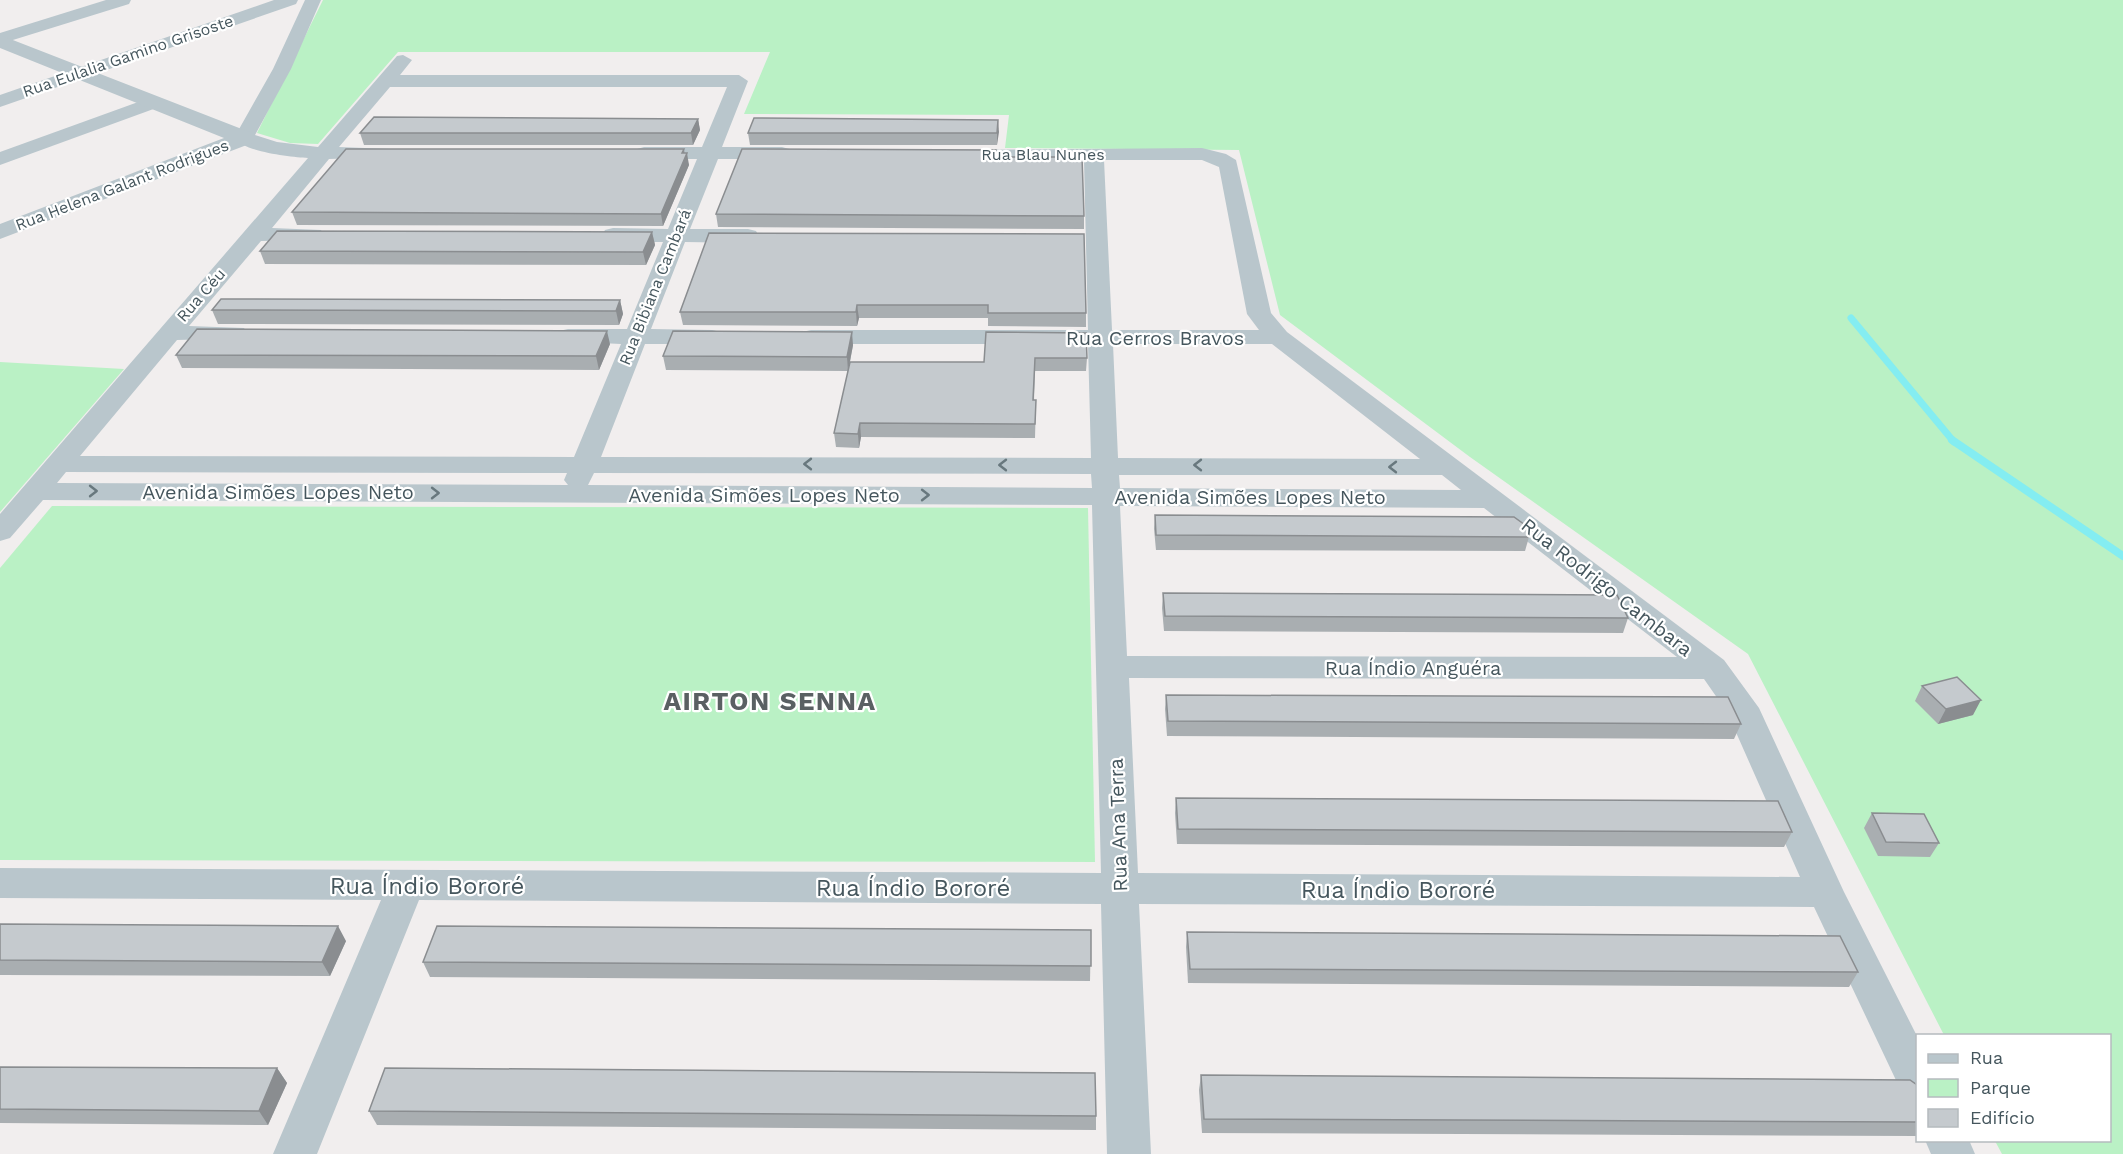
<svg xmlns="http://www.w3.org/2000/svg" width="2123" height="1154" viewBox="0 0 2123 1154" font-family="'Work Sans',sans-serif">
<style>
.green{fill:#baf1c5}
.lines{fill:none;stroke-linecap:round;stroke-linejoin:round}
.stream-far1{stroke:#84edf1;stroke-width:7}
.stream{stroke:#84edf1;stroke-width:8}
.minor{fill:#b9c6cc;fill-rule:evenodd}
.tertiary{fill:#b9c6cc;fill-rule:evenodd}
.wall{fill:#a9aeb1}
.shaded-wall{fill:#8a8d90}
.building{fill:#c5cace;stroke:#8a8d90;stroke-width:1.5}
.oneway{stroke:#68787e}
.labels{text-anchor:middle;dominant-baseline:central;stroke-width:4.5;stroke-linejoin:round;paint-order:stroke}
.far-street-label{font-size:16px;fill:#45565d;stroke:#fff}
.street-label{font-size:20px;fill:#45565d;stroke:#fff}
.near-street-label{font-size:24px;fill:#45565d;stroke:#fff}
.district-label{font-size:26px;font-weight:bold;letter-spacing:1.5px;fill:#5a6063;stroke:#fff}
</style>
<rect width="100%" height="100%" fill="#f1eeee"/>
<g class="green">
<path d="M323,0H2123V1154H2002L1995,1141L2110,1140V1036L1944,1035L1748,654L1470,457L1280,315L1239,150L1005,148L1009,115L744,114L770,52H398L318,144L290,143L257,133Z"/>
<path d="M0,362L124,369L0,512Z"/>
<path d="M52,506L1088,508L1095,862L0,860V568Z"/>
</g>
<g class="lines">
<path class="stream-far1" d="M1851,318L1954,442"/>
<path class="stream" d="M1952,440L2123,556"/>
<g class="minor">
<path d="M106,0H131L129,4L0,44V33Z"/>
<path d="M274,0H298L296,4L0,107V95Z"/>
<path d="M305,0H321L291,69L255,135L277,142L318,147L397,56L403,55L412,60L400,75H739L748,81L722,147H782L789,149L792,153L789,157L782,159H718L690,229H748L756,231L759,236L756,241L748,243L685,242L651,329L712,330L721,332L724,337L721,342L712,344H645L601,457L1091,458L1088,344H811L802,342L799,337L802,332L811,330H1088L1084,160H956L949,158L946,154L949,150L1202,148L1226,154L1236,160L1271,313L1287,332L1724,660L1759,708L1844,892L1918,1038V1101L1903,1095L1814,907L1139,904L1151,1154H1107L1101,904L419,900L317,1154H273L381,900L0,898V868L1101,873L1092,505L43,500L10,538L0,541V514L308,158C291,157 244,152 234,138L273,69ZM390,87H727L702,147H644L637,149L634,153L637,157L644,159H697L668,229L613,228L605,230L602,235L605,240L613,242H663L627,329H568L559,331L556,336L559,341L621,344L574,457L80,456L177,340L244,338L247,333L244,328L189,326L261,241L321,240L324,235L321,230L272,228L329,159L390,157L393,153L390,149L339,147ZM1104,160H1202L1219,167L1247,314L1259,330H1112ZM1113,344H1272L1420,459L1118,458ZM66,472L567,473L564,480L568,485L57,483ZM594,473L1091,474L1092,488L588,485ZM1119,475H1442L1461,490L1120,488ZM1120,506L1484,508L1677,657L1127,656ZM1129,678L1704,679L1727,712L1800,877L1138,873Z"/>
<path d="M152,97L159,99L161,103L159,107L0,165V152Z"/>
<path d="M1925,1140H1969L1975,1154H1931Z"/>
</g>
<path class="tertiary" d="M0,35L252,133L255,138L252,143L0,239V224L224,138L0,48Z"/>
</g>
<g class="wall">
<path d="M698,119L700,130L693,145H364L360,133Z"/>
<path d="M998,120L997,145H750L748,133Z"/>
<path d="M996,150V157L1084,216V229L718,227L716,214Z"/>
<path d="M684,153L689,165L663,226L297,225L292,212Z"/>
<path d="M652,232L655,245L646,265L265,264L260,251Z"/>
<path d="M709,233L1086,313V327L988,326V318H859L857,326L683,325L680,312Z"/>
<path d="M620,300L623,314L619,325L218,324L212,310Z"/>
<path d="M986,332L1087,358L1086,371H1035L1034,400H1036L1035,438L861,437L859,448L836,447L834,433L848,371L666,370L663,356L853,345L850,362H984Z"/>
<path d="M610,344L599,370L182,368L176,355Z"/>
<path d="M1155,515L1529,537L1525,551L1156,550L1154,529Z"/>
<path d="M1163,593L1628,618L1623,633L1164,631L1162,608Z"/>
<path d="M1922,686L1973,715L1938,724L1915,701Z"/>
<path d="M1166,695L1741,724L1734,739L1167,736L1165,709Z"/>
<path d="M1176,798L1792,832L1784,847L1177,844L1175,813Z"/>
<path d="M1872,813L1939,843L1930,857L1878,856L1864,828Z"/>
<path d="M0,924L346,941L330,976L0,975Z"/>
<path d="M1091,930L1090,981L430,977L423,962Z"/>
<path d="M1187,932L1858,972L1849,987L1188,983L1186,947Z"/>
<path d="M0,1067L277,1068L287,1083L268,1125L0,1123Z"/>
<path d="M1201,1075L1917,1085V1136L1202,1133L1199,1090Z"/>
<path d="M369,1111L1096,1116V1130L377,1125Z"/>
</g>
<g class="shaded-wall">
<path d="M698,119L700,130L693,145L691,133Z"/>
<path d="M998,120L999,132L997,145V133Z"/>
<path d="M684,149L685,157L687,153L689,165L663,226L661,214Z"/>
<path d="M652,232L655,245L646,265L643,252Z"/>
<path d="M620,300L623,314L619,325L616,311Z"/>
<path d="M857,305L859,318L857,326L856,312Z"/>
<path d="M607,331L610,344L599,370L596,356Z"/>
<path d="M852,332L853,345L848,371L847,357Z"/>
<path d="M860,423L861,437L859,448L858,434Z"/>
<path d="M1981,700L1973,715L1938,724L1946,709Z"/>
<path d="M338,926L346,941L330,976L322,962Z"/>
<path d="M277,1068L287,1083L268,1125L259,1111Z"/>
</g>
<g class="building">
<path d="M374,117L698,119L691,133H360Z"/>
<path d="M754,118L998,120L997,133H748Z"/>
<path d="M346,149H684L682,153H687L661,214L292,212Z"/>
<path d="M742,149L996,150L995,157H1082L1084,216L716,214Z"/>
<path d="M277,231L652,232L643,252L260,251Z"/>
<path d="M709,233L1084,234L1086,313H988V305H857L856,312H680Z"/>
<path d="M221,299L620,300L616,311L212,310Z"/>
<path d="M197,329L607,331L596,356L176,355Z"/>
<path d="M673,331L852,332L847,357L663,356Z"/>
<path d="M986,332L1086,333L1087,358H1035L1033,400H1036L1035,424L860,423L858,434L834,433L850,362H984Z"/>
<path d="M1155,515L1514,517L1525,525L1529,537L1156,535Z"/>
<path d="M1163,593L1617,595L1628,618L1165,616Z"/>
<path d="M1957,677L1981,700L1946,709L1922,686Z"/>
<path d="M1166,695L1728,697L1741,724L1168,721Z"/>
<path d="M1176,798L1778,801L1792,832L1178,829Z"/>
<path d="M1872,813L1924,814L1939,843L1886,842Z"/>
<path d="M0,924L338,926L322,962L0,960Z"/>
<path d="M437,926L1091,930V966L423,962Z"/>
<path d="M1187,932L1840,936L1858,972L1190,969Z"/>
<path d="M0,1067L277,1068L259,1111L0,1109Z"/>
<path d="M385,1068L1095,1073L1096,1116L369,1111Z"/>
<path d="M1201,1075L1910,1080L1917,1085V1122L1204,1119Z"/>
</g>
<defs><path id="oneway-chevron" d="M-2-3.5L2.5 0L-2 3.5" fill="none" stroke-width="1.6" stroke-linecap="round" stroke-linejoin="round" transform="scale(1.5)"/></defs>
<g class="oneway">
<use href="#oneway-chevron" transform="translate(808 464) rotate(-180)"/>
<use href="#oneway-chevron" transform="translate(1003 465) rotate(-180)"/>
<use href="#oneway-chevron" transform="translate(1198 465) rotate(-180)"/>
<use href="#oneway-chevron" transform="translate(1393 467) rotate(-180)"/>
<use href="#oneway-chevron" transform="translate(93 491)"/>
<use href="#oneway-chevron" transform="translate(435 493)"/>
<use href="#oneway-chevron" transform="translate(925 495)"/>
</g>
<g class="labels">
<g class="far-street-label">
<text transform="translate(128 56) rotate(-19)">Rua Eulalia Gamino Grisoste</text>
<text x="1043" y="154">Rua Blau Nunes</text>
<text transform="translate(122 185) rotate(-21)">Rua Helena Galant Rodrigues</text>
<text transform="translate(655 287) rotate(-68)">Rua Bibiana Cambará</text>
<text transform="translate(201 295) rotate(-49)">Rua Céu</text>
</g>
<g class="street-label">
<text x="1155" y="338">Rua Cerros Bravos</text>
<text x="278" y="492">Avenida Simões Lopes Neto</text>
<text x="764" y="495">Avenida Simões Lopes Neto</text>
<text x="1250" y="497">Avenida Simões Lopes Neto</text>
<text transform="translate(1607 587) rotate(38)">Rua Rodrigo Cambara</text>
<text x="1413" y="668">Rua Índio Anguéra</text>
<text transform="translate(1118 825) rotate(-92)">Rua Ana Terra</text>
</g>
<g class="near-street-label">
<text x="427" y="886">Rua Índio Bororé</text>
<text x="913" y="888">Rua Índio Bororé</text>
<text x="1398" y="890">Rua Índio Bororé</text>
</g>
<g class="district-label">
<text x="770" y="701">AIRTON SENNA</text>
</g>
</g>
<rect x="1916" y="1034" width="195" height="108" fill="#ffffff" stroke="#b5bbbe" stroke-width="1.5"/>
<rect x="1928" y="1054" width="30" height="9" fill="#b9c6cc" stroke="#b5bbbe" stroke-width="1.5"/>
<text x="1970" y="1064" font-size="18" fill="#45565d">Rua</text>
<rect x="1928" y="1079" width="30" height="18" fill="#baf1c5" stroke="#b5bbbe" stroke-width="1.5"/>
<text x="1970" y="1094" font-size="18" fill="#45565d">Parque</text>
<rect x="1928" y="1109" width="30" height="18" fill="#c5cace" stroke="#b5bbbe" stroke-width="1.5"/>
<text x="1970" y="1124" font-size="18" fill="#45565d">Edifício</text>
</svg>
